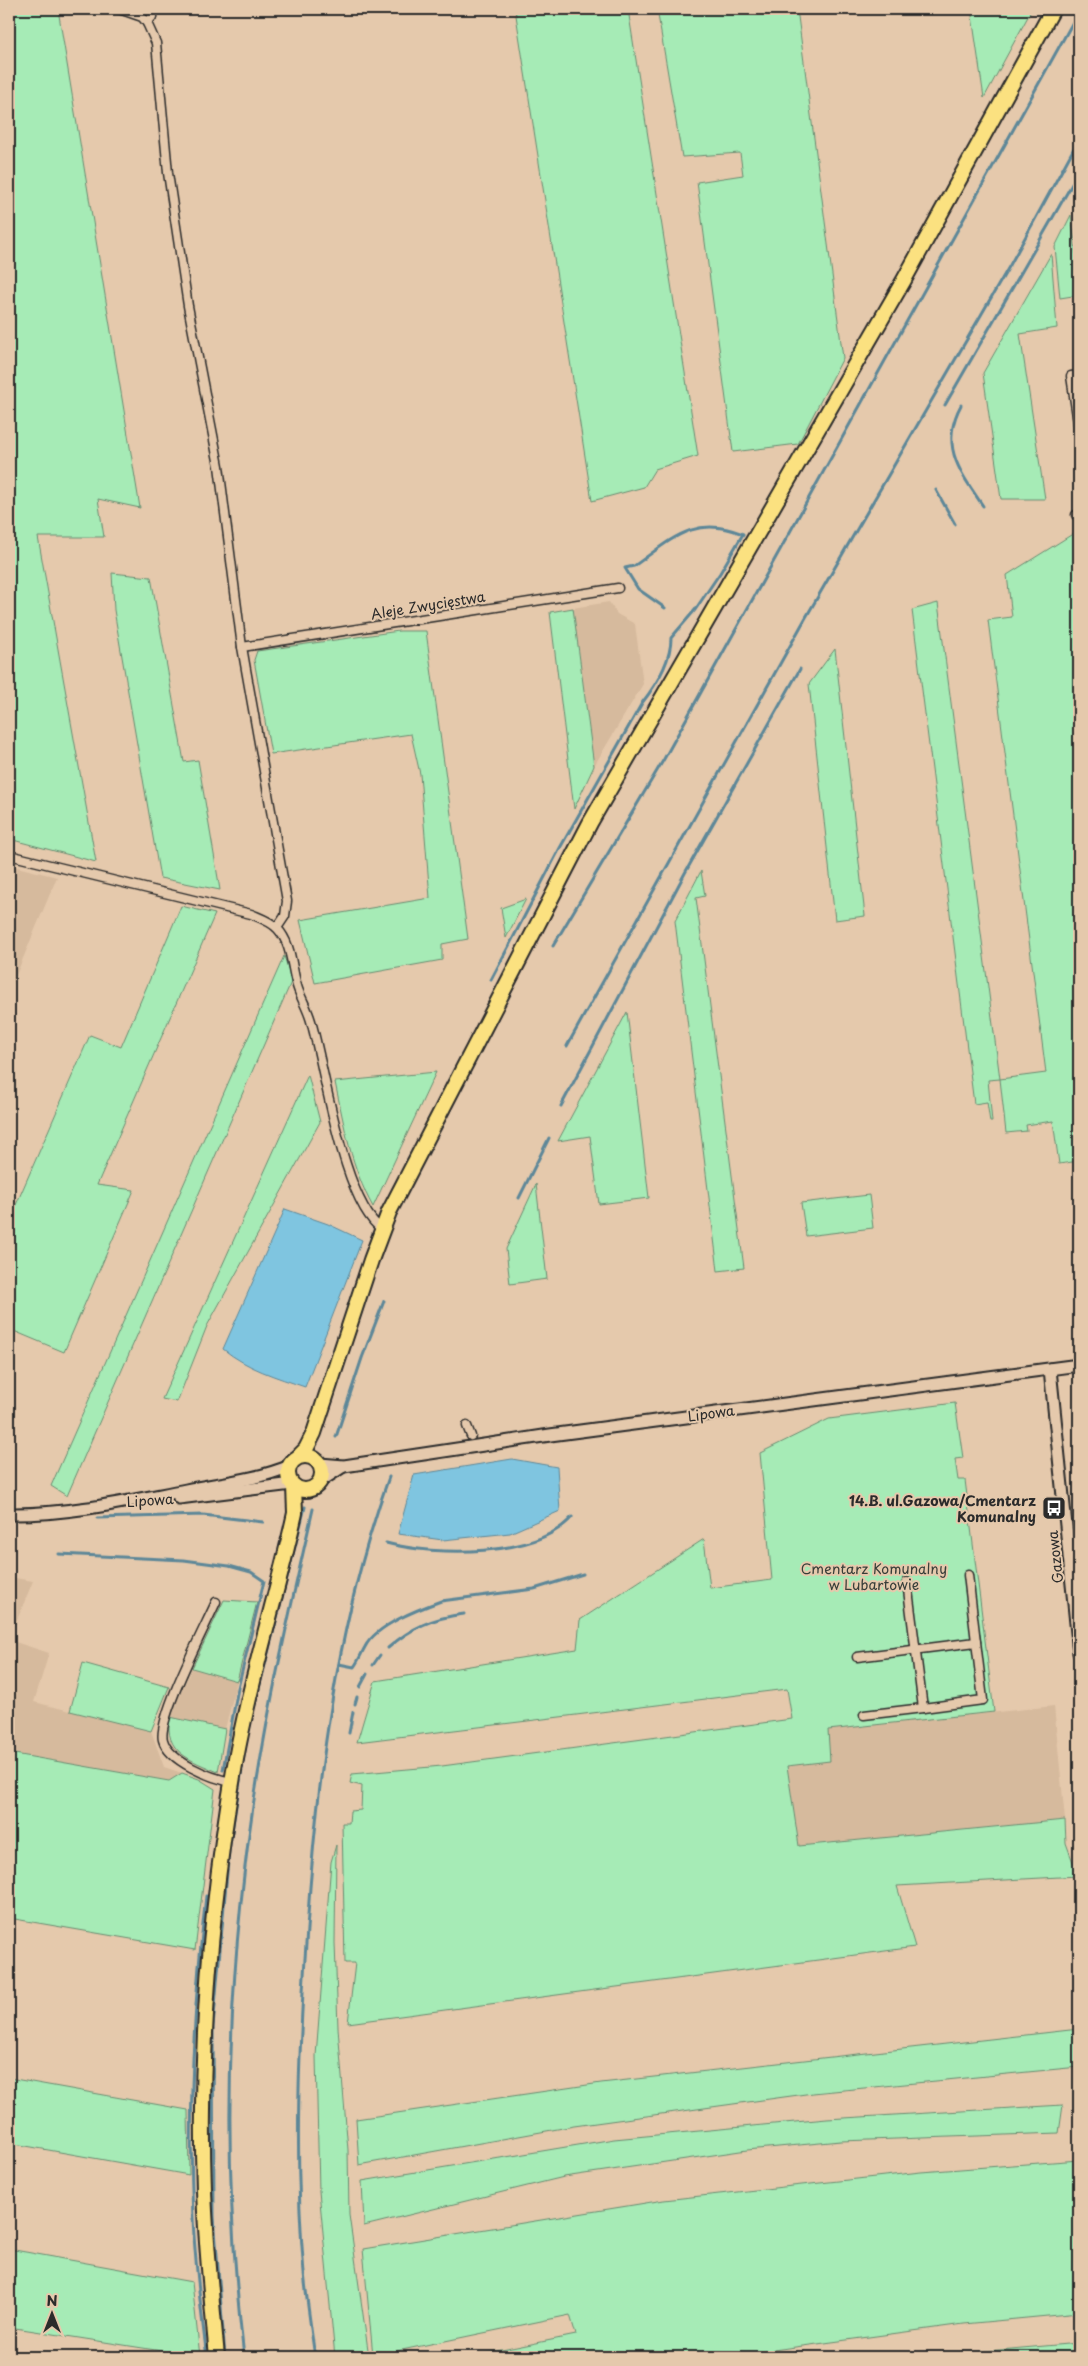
<svg xmlns="http://www.w3.org/2000/svg" width="1088" height="2366" viewBox="0 0 1088 2366" font-family="'Playpen Sans',sans-serif">
<style>
.built{fill:#d6ba9d}
.green{fill:#a6ebb6;stroke:#688b70}
.water{fill:#7fc5e0;stroke:#5d8798}
.lines{fill:none;stroke-linecap:round;stroke-linejoin:round}
.stream{stroke:#5d8798;stroke-width:3}
.street-casing{stroke:#2b2b2b;stroke-width:11}
.secondary-casing{stroke:#2b2b2b;stroke-width:15}
.highway-casing{stroke:#2b2b2b;stroke-width:18}
.street{stroke:#e5c9ac;stroke-width:8}
.secondary{stroke:#e5c9ac;stroke-width:11}
.highway{stroke:#fbe180;stroke-width:14}
.labels{text-anchor:middle;dominant-baseline:central;stroke-width:4;stroke-linejoin:round;paint-order:stroke}
.street-label{font-size:14px;fill:#2b2b2b;stroke:#e5c9ac}
.poi-label{font-size:14px;font-weight:bold;fill:#2b2b2b;stroke:#e5c9ac;text-anchor:end}
.park-label{font-size:14px;fill:#373e39;stroke:#e5c9ac}
</style>
<rect width="100%" height="100%" fill="#e5c9ac"/>
<filter id="ink" filterUnits="userSpaceOnUse"><feTurbulence type="fractalNoise" baseFrequency=".02" numOctaves="2"/><feDisplacementMap in="SourceGraphic" scale="10" xChannelSelector="R" yChannelSelector="G"/><feConvolveMatrix kernelMatrix="1 2 1 2 8 2 1 2 1" color-interpolation-filters="sRGB"/></filter>
<g filter="url(#ink)">
<g class="built">
<path d="M609,602L617,614L635,624L643,684L594,766L573,608Z"/>
<path d="M9,865L57,877L9,992Z"/>
<path d="M9,1577L33,1581L12,1632L9,1631Z"/>
<path d="M9,1640L49,1653L34,1702L151,1731L164,1767L182,1773L169,1781L9,1753Z"/>
<path d="M192,1668L237,1681L225,1729L170,1717Z"/>
<path d="M1054,1706L1065,1820L799,1846L787,1766L829,1761L827,1730Z"/>
</g>
<g class="green">
<path d="M9,9H58L140,508L98,499L104,537H38L96,862L13,840L9,833Z"/>
<path d="M515,9H628L698,456L655,469L644,487L592,501Z"/>
<path d="M657,9H797L843,358L798,444L733,452L697,182L743,175L740,153L682,157Z"/>
<path d="M971,9H1032L984,98Z"/>
<path d="M1071,215L1079,274V295L1060,298L1055,247Z"/>
<path d="M1051,254L1057,328L1020,334L1045,499H1001L983,373Z"/>
<path d="M1079,530V1161L1059,1164L1053,1121L1026,1125L1027,1131L1006,1133L1000,1079L988,1080L992,1122H990L987,1102L974,1104L912,610L938,603L1000,1079L1046,1073L988,620L1012,617L1007,575Z"/>
<path d="M112,573L151,577L184,762L198,760L220,890L160,878L114,610Z"/>
<path d="M573,608L594,766L574,809L550,612Z"/>
<path d="M399,631H426L468,939L442,944V960L315,983L300,920L430,898L420,774L411,734L271,754L254,660L257,651Z"/>
<path d="M835,649L865,916L835,920L809,684Z"/>
<path d="M701,871L705,896L696,898L744,1268L718,1271L675,921Z"/>
<path d="M526,899L506,938L501,908Z"/>
<path d="M181,906L215,914L97,1185L134,1190L64,1352L9,1329V1221L90,1035L121,1047Z"/>
<path d="M284,956L292,980L67,1496L51,1486Z"/>
<path d="M627,1012L649,1198L599,1204L590,1136L558,1141Z"/>
<path d="M436,1072L373,1207C351,1167 344,1125 335,1082Z"/>
<path d="M308,1075L320,1122L207,1326L177,1402L162,1399Z"/>
<path d="M536,1184L547,1279L510,1284L506,1249Z"/>
<path d="M869,1195L873,1228L806,1236L801,1203Z"/>
<path d="M955,1403L963,1458L955,1459L958,1480H965L994,1712L828,1730L830,1761L787,1766L799,1846L1065,1820L1066,1843L1078,1876L897,1886L915,1947L348,2023L355,1963H345L342,1823H349L350,1811L361,1810L362,1786L350,1783L352,1774L442,1766L792,1719L787,1689L357,1742L375,1681L577,1649L580,1620L704,1539L710,1588L772,1580L760,1453L829,1419Z"/>
<path d="M224,1600L257,1602L237,1681L192,1668Z"/>
<path d="M83,1663L169,1687L151,1731L70,1711Z"/>
<path d="M170,1717L225,1729L218,1772C191,1760 163,1753 170,1717Z"/>
<path d="M9,1753L169,1781L182,1773L199,1779L215,1789L195,1950L9,1918Z"/>
<path d="M336,1845L335,1943L338,2028L348,2150L349,2215L369,2357H335L319,2191L316,2056L331,1862Z"/>
<path d="M1079,2029V2067L813,2093L574,2126L359,2165L356,2119L601,2083Z"/>
<path d="M9,2078L188,2110L189,2175L9,2143Z"/>
<path d="M1063,2105L1059,2133L841,2141L747,2150L564,2177L364,2226L362,2181L614,2139L827,2119Z"/>
<path d="M1079,2160V2313L964,2324L722,2357H467L576,2335L570,2315L373,2356L363,2249L664,2200L921,2172Z"/>
<path d="M9,2249L192,2282L200,2357L9,2327Z"/>
<path d="M1079,2343V2357H920Z"/>
</g>
<g class="water">
<path d="M285,1209L328,1224L362,1240L305,1387C276,1377 248,1369 223,1349Z"/>
<path d="M512,1459L557,1467L560,1511L510,1533L443,1540L398,1534L414,1475Z"/>
</g>
<g class="lines">
<g class="stream">
<path d="M945,405L1079,172"/>
<path d="M961,405C939,446 960,472 983,506"/>
<path d="M936,490L955,524"/>
<path d="M553,946L664,759L1079,11"/>
<path d="M491,980L560,848L642,703C656,685 671,662 671,638L695,610L720,573L743,534C694,514 671,540 634,566L625,568L638,589L665,608"/>
<path d="M567,1046L805,619L1010,265L1079,139"/>
<path d="M561,1106L685,873L800,669"/>
<path d="M519,1198L549,1138"/>
<path d="M336,1437L362,1358L384,1301"/>
<path d="M97,1518L203,1515L263,1522"/>
<path d="M386,1543C435,1556 536,1558 572,1517"/>
<path d="M59,1554L184,1560L229,1566L251,1572L264,1581L238,1688L223,1770"/>
<path d="M388,1648C412,1627 433,1618 464,1614"/>
<path d="M339,1664L354,1667C359,1660 361,1654 365,1647C376,1625 419,1609 441,1601L534,1589L583,1574"/>
<path d="M373,1665L380,1655"/>
<path d="M360,1687L367,1674"/>
<path d="M355,1704L357,1697"/>
<path d="M254,1708L305,1507"/>
<path d="M349,1733L353,1712"/>
<path d="M206,1896C194,2002 188,2111 193,2218C195,2264 201,2311 207,2357"/>
<path d="M225,2357L214,2217L213,2027L229,1850L246,1743"/>
<path d="M244,2357C219,2146 228,1932 267,1723C280,1651 297,1580 313,1509"/>
<path d="M315,2357C311,2329 307,2301 304,2273C294,2159 299,2043 307,1929C317,1776 337,1622 389,1477"/>
</g>
<g class="street-casing">
<g id="street">
<path d="M119,9L142,17L147,23L156,43L168,173L188,306L219,466L242,647L287,901L285,916L277,928"/>
<path d="M147,23L152,17L153,9"/>
<path d="M1079,375L1071,376L1079,430"/>
<path d="M1076,515H1079"/>
<path d="M242,647L618,588"/>
<path d="M9,855L251,914C260,918 270,921 277,928C293,945 291,969 298,989C302,1000 308,1010 311,1021C325,1069 343,1204 383,1230"/>
<path d="M467,1426L471,1436"/>
<path d="M907,1582L923,1708L983,1700L968,1575"/>
<path d="M216,1602C205,1627 157,1719 163,1740C169,1762 211,1778 232,1782"/>
<path d="M857,1657L976,1642"/>
<path d="M864,1715L923,1708"/>
</g>
</g>
<g class="secondary-casing">
<g id="secondary">
<path d="M1050,1369L1079,1653"/>
<path d="M320,1464L344,1466L550,1435L1079,1365"/>
<path d="M319,1482L342,1467"/>
<path d="M179,1498L292,1484"/>
<path d="M9,1514C68,1515 128,1501 186,1490C222,1483 256,1480 290,1466"/>
</g>
</g>
<g class="highway-casing">
<g id="highway">
<circle cx="305" cy="1473" r="17"/>
<path d="M299,1456L306,1449L314,1433L371,1260L389,1212L590,823L904,280L1053,9"/>
<path d="M217,2357C212,2302 206,2246 204,2190C199,2048 211,1899 236,1759C251,1676 277,1595 295,1513L294,1486"/>
</g>
</g>
<use href="#street" class="street"/>
<use href="#secondary" class="secondary"/>
<use href="#highway" class="highway"/>
</g>
</g>
<defs>
<g id="bus-square" transform="scale(1.25)"><rect x="-9" y="-9" width="18" height="18" rx="4" fill="#2b2b2b" stroke="#e5c9ac"/><path d="M-5-6H5V4H4V6H2V4H-2V6H-4V4H-5ZM-3.5-4V0h7V-4ZM-3.5 1.2v1.5H-2V1.2ZM2 1.2v1.5H3.5V1.2Z" fill="#fff"/></g>
</defs>
<g fill-rule="evenodd">
<use href="#bus-square" x="1054" y="1508"/>
</g>
<g class="labels">
<g class="street-label">
<text transform="translate(428 605) rotate(-9)">Aleje Zwycięstwa</text>
<text transform="translate(711 1413) rotate(-8)">Lipowa</text>
<text transform="translate(150 1500) rotate(-4)">Lipowa</text>
<text transform="translate(1055 1557) rotate(-96)">Gazowa</text>
</g>
<g class="poi-label">
<text x="1036" y="1500">14.B. ul.Gazowa/Cmentarz<tspan x="1036" dy="16">Komunalny</tspan></text>
</g>
<g class="park-label">
<text x="874" y="1568">Cmentarz Komunalny<tspan x="874" dy="16">w Lubartowie</tspan></text>
</g>
</g>
<rect width="1088" height="2366" fill="none" stroke="#e5c9ac" stroke-width="30"/>
<rect x="15" y="15" width="1058" height="2336" fill="none" stroke="#2b2b2b" stroke-width="2" filter="url(#ink)"/>
<g transform="translate(52 2314)" stroke="#e5c9ac" stroke-width="4" paint-order="stroke">
<path d="M0-4L9 19L0 12L-9 19Z" fill="#2b2b2b"/>
<text y="-8" font-size="14" font-weight="bold" text-anchor="middle" fill="#2b2b2b">N</text>
</g>
</svg>
